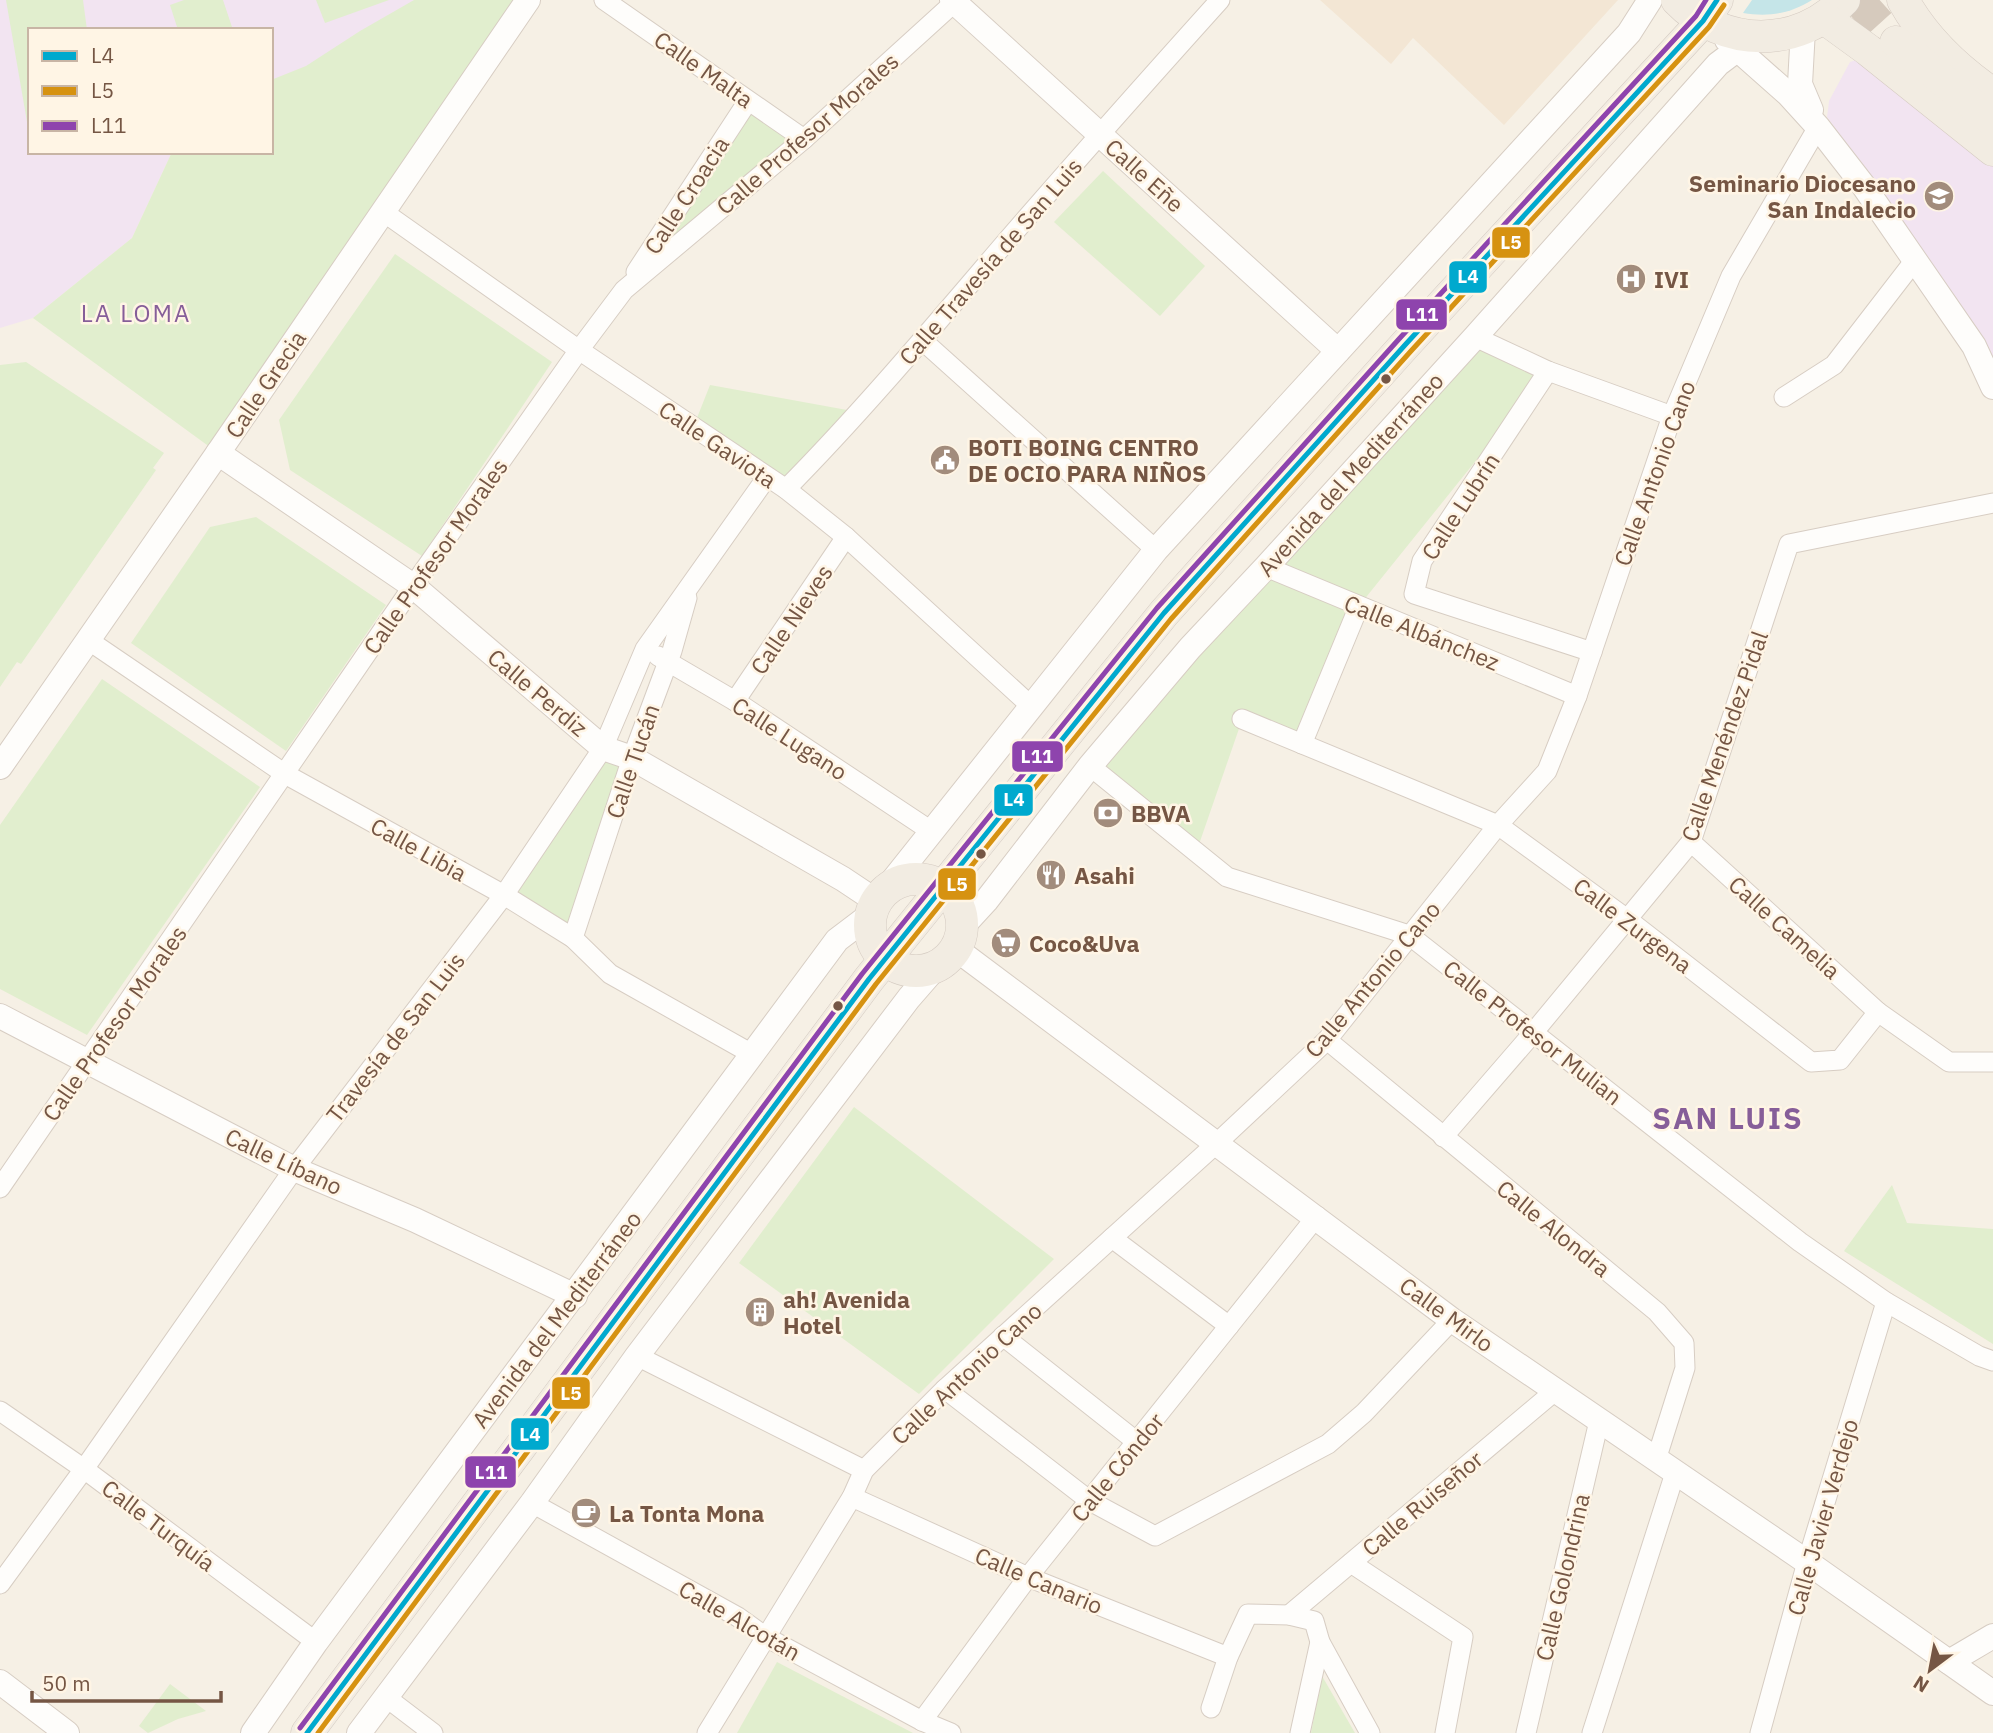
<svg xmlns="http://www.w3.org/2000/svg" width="1993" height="1733" viewBox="0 0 1993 1733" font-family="'IBM Plex Sans',sans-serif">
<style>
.residential{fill:#f3e6d4}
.education{fill:#f2e4f1}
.green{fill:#e1eece}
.water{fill:#c5e5e8}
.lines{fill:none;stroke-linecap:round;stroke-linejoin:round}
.primary-tunnel{stroke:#d6cabd;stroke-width:32;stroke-dasharray:32 16;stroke-linecap:butt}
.minor-casing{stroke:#d7cdc3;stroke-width:21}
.tertiary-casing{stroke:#d7cdc3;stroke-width:26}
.primary-casing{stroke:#d5cbc2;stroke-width:33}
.minor{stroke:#fefdfb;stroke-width:19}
.tertiary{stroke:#fefdfb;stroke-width:24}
.primary{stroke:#f2ece2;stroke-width:32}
.bus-1-casing{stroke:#fff5e5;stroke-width:10}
.bus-2-casing{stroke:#fff5e5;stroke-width:10}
.bus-3-casing{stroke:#fff5e5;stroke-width:10}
.bus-1{stroke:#00a9ce;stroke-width:5}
.bus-2{stroke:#d69211;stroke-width:5}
.bus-3{stroke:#8e44ad;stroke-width:5}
.bus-dot{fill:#755644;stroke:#fff5e5;stroke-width:2.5}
.labels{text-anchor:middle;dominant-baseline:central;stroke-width:5;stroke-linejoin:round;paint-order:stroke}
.street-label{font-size:23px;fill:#755644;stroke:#fff5e5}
.poi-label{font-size:23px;font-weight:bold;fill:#755644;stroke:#fff5e5;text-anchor:start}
.neighbourhood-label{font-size:24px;letter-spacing:2px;fill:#865e99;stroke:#fff5e5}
.district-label{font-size:30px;font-weight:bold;letter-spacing:2px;fill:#865e99;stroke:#fff5e5}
.line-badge{stroke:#fff5e5;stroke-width:2.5}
.badge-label{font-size:19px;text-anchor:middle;font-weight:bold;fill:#fff}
</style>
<rect width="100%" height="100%" fill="#f6f0e5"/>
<path class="residential" d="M1320,0H1618L1504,125L1413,38L1391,64Z"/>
<g class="education">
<path d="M0,0H418L307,67L271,81V30H30V152H172L132,238L33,318L0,328Z"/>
<path d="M1862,58L1993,164V363L1903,224L1827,117L1829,101L1850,62Z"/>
</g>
<g class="green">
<path d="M6,0H83L87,30H30V122H27Z"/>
<path d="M184,0H223L233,30H178L170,5Z"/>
<path d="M316,0H389L325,23Z"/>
<path d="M414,0H530L218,453L33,318L132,238L172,152H271V80L306,66L360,31Z"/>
<path d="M748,101L804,139L624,290Z"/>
<path d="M1103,171L1205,266L1160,316L1054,222Z"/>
<path d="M395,254L552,362L422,556L290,470L279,420Z"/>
<path d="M1475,337L1548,371L1359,606L1302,744L1242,720L1196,853L1090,766Z"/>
<path d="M26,362L164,453L153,468L156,470L21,664L17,662L0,687V365Z"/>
<path d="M710,385L858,412L786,489L693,428Z"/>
<path d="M256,517L386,605L286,751L131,643L210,527Z"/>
<path d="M102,679L260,787L87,1035L0,989V825Z"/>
<path d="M603,748L632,758L573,938L504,896Z"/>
<path d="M854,1107L1054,1259L919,1394L739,1263Z"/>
<path d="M1892,1185L1907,1223L1993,1229V1344L1844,1251Z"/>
<path d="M777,1662L913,1733H737Z"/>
<path d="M1322,1676L1355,1733H1311Z"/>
<path d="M170,1684L206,1711L178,1719L148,1733L139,1726Z"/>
</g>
<path class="water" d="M1752,0H1812C1790,14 1768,17 1743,13Z"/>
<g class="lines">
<path class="primary-tunnel" d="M1858,0L1896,42"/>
<g class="minor-casing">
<g id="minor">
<path d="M604,0L804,139"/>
<path d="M382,211L579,350L786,489L846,537L1031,706"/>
<path d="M636,272L748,101"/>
<path d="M1475,337L1548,371L1672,416"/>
<path d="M922,340L1156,550"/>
<path d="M1548,371L1422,561L1414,594L1592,652"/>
<path d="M1784,397L1834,365L1915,260"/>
<path d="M786,489C863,411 934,326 1005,243C1076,161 1148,80 1220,0"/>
<path d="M1266,567L1577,696"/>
<path d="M88,640L285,774L504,895L573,938L610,974L752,1054"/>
<path d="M658,656L735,701L931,831"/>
<path d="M735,701L846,537"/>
<path d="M1242,719L1498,825L1627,919L1811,1062L1840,1060L1878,1012"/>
<path d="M1302,744L1359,606"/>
<path d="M1090,766L1227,877L1409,935L1800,1242L1886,1302L1979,1356L1993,1361"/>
<path d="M1691,842L1878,1012L1949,1062H1993"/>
<path d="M573,938L632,758L672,651L687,598"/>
<path d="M1327,1040L1657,1312L1684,1343L1685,1368L1656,1460"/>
<path d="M1443,1137L1533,1033L1691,842L1789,544L1993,503"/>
<path d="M0,1188L413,586L579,350L624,290L804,139L957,0"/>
<path d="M1112,1238L1229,1326"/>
<path d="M1003,1336L1137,1442"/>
<path d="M637,1356L864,1470"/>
<path d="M945,1389L1090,1501L1155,1536L1328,1444L1364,1413L1452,1320"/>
<path d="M0,1411L84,1469L316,1642"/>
<path d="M852,1497L1028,1577L1228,1657"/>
<path d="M532,1503L738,1617L766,1637L922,1721L951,1733"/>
<path d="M1351,1563L1463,1637L1445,1733"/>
<path d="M0,1584L84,1469L294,1169L504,895L603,748L645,649L767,477"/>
<path d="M1289,1615L1555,1391"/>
<path d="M387,1698L433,1733"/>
<path d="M1211,1708L1228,1657L1248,1614L1289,1615L1314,1621L1320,1642L1370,1733"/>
<path d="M922,1721L1028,1577L1317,1216"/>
<path d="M707,1733L852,1497L864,1470L945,1389L1217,1143L1327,1040L1498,825L1547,771L1577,696L1672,416L1731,276L1818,127"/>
<path d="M1300,1733L1320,1642"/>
<path d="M1526,1733L1599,1421"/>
<path d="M1592,1733L1675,1473"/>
<path d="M1760,1733L1807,1562L1886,1302"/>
</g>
</g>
<g class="tertiary-casing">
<g id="tertiary">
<path d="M952,0L1338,351"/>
<path d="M1803,29L1800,84L1811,110"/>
<path d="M1727,40L1788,94L1818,127L1863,185L1974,346L1993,387"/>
<path d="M218,453L413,586L603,748L632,758L843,879L876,901"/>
<path d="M0,767L218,453L528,0"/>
<path d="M886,889L1156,550L1629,33L1650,0"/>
<path d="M963,926L986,901L1090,766L1190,648L1266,567L1475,337L1718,64L1754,37"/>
<path d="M956,949L1452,1320L1807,1562L1993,1693"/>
<path d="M0,1016L294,1169L415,1220L575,1296"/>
<path d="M1949,1662L1993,1636"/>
<path d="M0,1682L67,1733"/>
<path d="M253,1733L316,1642L837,940L870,915"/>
<path d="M359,1733L532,1503L637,1356L909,998L936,967"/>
</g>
</g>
<g class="primary-casing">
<g id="primary">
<path d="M1677,0C1723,48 1799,49 1844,0"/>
<path d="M1903,0C1924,38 1958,70 1993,94"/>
<path d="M1824,18L1868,50L1993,150"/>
<path d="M1896,42L1993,121"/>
<circle cx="916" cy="925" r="46"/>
<path d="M307,1733L869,979L1164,613L1405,345L1703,21L1717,0"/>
</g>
</g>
<use href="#minor" class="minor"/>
<use href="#tertiary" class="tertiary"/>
<use href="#primary" class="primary"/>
<g class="bus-1-casing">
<path id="bus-1" d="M307,1733L869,979L1164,613L1405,345L1703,21L1717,0"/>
</g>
<g class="bus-2-casing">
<path id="bus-2" d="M318,1733L876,984L1171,619L1411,351L1709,27L1724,5"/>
</g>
<g class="bus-3-casing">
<path id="bus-3" d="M300,1728L862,974L1157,608L1399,339L1696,16L1706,0"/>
</g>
<use href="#bus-1" class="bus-1"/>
<use href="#bus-2" class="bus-2"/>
<use href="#bus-3" class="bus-3"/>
</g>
<defs>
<g id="university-disc" transform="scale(1.575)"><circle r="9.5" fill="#a28c7c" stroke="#fff5e5"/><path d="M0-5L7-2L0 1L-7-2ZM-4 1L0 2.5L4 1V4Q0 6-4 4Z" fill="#fff"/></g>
<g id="hospital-disc" transform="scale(1.575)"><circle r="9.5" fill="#a28c7c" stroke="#fff5e5"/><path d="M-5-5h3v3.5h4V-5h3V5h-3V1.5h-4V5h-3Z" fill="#fff"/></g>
<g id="civic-disc" transform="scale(1.575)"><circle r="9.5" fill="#a28c7c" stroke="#fff5e5"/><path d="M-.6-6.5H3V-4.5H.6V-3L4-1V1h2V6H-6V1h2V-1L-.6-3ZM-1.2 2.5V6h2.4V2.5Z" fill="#fff"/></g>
<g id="bank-disc" transform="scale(1.575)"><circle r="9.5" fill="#a28c7c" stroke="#fff5e5"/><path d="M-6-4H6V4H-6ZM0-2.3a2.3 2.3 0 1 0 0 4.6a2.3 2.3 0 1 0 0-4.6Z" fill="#fff"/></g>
<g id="restaurant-disc" transform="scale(1.575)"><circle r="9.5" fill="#a28c7c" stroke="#fff5e5"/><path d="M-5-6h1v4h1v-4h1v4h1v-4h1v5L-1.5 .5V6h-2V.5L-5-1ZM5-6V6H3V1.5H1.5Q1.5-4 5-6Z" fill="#fff"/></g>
<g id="supermarket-disc" transform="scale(1.575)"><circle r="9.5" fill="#a28c7c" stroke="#fff5e5"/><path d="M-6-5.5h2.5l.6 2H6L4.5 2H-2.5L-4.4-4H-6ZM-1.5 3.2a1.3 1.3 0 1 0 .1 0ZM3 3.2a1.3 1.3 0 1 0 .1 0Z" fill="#fff"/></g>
<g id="building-disc" transform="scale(1.575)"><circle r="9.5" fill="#a28c7c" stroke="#fff5e5"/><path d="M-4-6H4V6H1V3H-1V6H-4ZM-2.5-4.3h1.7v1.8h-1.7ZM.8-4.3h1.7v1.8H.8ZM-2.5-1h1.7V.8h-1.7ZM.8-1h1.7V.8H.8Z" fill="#fff"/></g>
<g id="cafe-disc" transform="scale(1.575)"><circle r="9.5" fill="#a28c7c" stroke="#fff5e5"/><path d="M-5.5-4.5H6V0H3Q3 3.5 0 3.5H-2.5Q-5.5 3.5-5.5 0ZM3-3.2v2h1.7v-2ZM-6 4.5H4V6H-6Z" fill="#fff"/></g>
</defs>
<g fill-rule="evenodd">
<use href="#university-disc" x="1939" y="196"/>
<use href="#hospital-disc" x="1631" y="279"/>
<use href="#civic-disc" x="945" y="460"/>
<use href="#bank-disc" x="1108" y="813"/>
<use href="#restaurant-disc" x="1051" y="875"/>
<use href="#supermarket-disc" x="1006" y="943"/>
<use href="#building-disc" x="760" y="1312"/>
<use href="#cafe-disc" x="586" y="1513"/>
</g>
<g class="bus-dot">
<circle cx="1386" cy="379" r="6"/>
<circle cx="981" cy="854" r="6"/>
<circle cx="838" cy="1006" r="6"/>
</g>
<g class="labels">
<g class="street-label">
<text transform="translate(704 69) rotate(35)">Calle Malta</text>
<text transform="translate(807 133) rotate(-41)">Calle Profesor Morales</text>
<text transform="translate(1145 175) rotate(42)">Calle Eñe</text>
<text transform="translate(686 195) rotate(-57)">Calle Croacia</text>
<text transform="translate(990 261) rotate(-49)">Calle Travesía de San Luis</text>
<text transform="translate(265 384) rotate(-56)">Calle Grecia</text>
<text transform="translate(718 444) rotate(34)">Calle Gaviota</text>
<text transform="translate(1654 473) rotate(-70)">Calle Antonio Cano</text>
<text transform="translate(1350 474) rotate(-48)">Avenida del Mediterráneo</text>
<text transform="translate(1460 506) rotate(-57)">Calle Lubrín</text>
<text transform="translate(435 556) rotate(-55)">Calle Profesor Morales</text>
<text transform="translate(791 619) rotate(-56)">Calle Nieves</text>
<text transform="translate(1422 632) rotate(22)">Calle Albánchez</text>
<text transform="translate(538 692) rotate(40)">Calle Perdiz</text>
<text transform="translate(1724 736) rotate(-71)">Calle Menéndez Pidal</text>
<text transform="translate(790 738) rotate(33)">Calle Lugano</text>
<text transform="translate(632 761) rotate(-71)">Calle Tucán</text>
<text transform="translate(419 849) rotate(29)">Calle Libia</text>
<text transform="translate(1633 925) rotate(37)">Calle Zurgena</text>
<text transform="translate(1785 927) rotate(42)">Calle Camelia</text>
<text transform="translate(1372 979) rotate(-50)">Calle Antonio Cano</text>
<text transform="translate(114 1023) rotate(-55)">Calle Profesor Morales</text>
<text transform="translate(1533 1032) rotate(38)">Calle Profesor Mulian</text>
<text transform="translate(395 1037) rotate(-52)">Travesía de San Luis</text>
<text transform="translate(284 1161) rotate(25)">Calle Líbano</text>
<text transform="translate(1554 1228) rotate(39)">Calle Alondra</text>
<text transform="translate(1447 1314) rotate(36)">Calle Mirlo</text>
<text transform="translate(556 1319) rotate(-53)">Avenida del Mediterráneo</text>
<text transform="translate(966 1373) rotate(-43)">Calle Antonio Cano</text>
<text transform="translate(1117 1467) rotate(-51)">Calle Cóndor</text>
<text transform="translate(1422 1503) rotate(-40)">Calle Ruiseñor</text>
<text transform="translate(1822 1517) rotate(-74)">Calle Javier Verdejo</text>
<text transform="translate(159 1525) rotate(37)">Calle Turquía</text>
<text transform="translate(1562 1577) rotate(-77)">Calle Golondrina</text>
<text transform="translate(1039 1580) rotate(23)">Calle Canario</text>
<text transform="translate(740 1620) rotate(30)">Calle Alcotán</text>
</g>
<g class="poi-label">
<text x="1916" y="183" text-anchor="end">Seminario Diocesano<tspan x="1916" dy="26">San Indalecio</tspan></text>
<text x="1654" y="279">IVI</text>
<text x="968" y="447">BOTI BOING CENTRO<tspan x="968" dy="26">DE OCIO PARA NIÑOS</tspan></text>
<text x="1131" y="813">BBVA</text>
<text x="1074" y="875">Asahi</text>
<text x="1029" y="943">Coco&amp;Uva</text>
<text x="783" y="1299">ah! Avenida<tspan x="783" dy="26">Hotel</tspan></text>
<text x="609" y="1513">La Tonta Mona</text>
</g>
<g class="neighbourhood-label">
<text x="136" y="313">LA LOMA</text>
</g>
<g class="district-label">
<text x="1728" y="1117">SAN LUIS</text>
</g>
</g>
<g class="line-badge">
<rect x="1491" y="226" width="40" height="33" rx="7" fill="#d69211"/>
<rect x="1448" y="260" width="40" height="34" rx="7" fill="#00a9ce"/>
<rect x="1395" y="298" width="53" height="33" rx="7" fill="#8e44ad"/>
<rect x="1011" y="740" width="53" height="33" rx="7" fill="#8e44ad"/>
<rect x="993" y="783" width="41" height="34" rx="7" fill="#00a9ce"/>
<rect x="937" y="867" width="40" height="34" rx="7" fill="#d69211"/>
<rect x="551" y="1376" width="40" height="34" rx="7" fill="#d69211"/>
<rect x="510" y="1417" width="40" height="34" rx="7" fill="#00a9ce"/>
<rect x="464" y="1455" width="53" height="34" rx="7" fill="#8e44ad"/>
</g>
<g class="badge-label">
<text x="1511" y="249">L5</text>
<text x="1468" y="283">L4</text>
<text x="1422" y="321">L11</text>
<text x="1037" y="763">L11</text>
<text x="1014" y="806">L4</text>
<text x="957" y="891">L5</text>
<text x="571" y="1400">L5</text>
<text x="530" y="1441">L4</text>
<text x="491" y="1479">L11</text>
</g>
<rect x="28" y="28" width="245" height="126" fill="#fff5e5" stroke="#c8b5a5" stroke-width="2"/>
<rect x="42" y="51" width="35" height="10" fill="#00a9ce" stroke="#c8b5a5" stroke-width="2"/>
<text x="91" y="63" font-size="21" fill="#755644">L4</text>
<rect x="42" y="86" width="35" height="10" fill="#d69211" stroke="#c8b5a5" stroke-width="2"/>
<text x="91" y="98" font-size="21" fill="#755644">L5</text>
<rect x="42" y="121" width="35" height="10" fill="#8e44ad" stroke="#c8b5a5" stroke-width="2"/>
<text x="91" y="133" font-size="21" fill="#755644">L11</text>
<g transform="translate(1930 1670) rotate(212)" stroke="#fff5e5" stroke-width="5" paint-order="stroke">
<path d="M0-5L12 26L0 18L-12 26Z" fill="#755644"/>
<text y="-10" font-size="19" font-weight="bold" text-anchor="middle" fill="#755644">N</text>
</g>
<path d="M32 1691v10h189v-10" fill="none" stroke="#755644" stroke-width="3.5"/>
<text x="42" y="1691" font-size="21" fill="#755644" stroke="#fff5e5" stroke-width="5" paint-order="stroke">50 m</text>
</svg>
